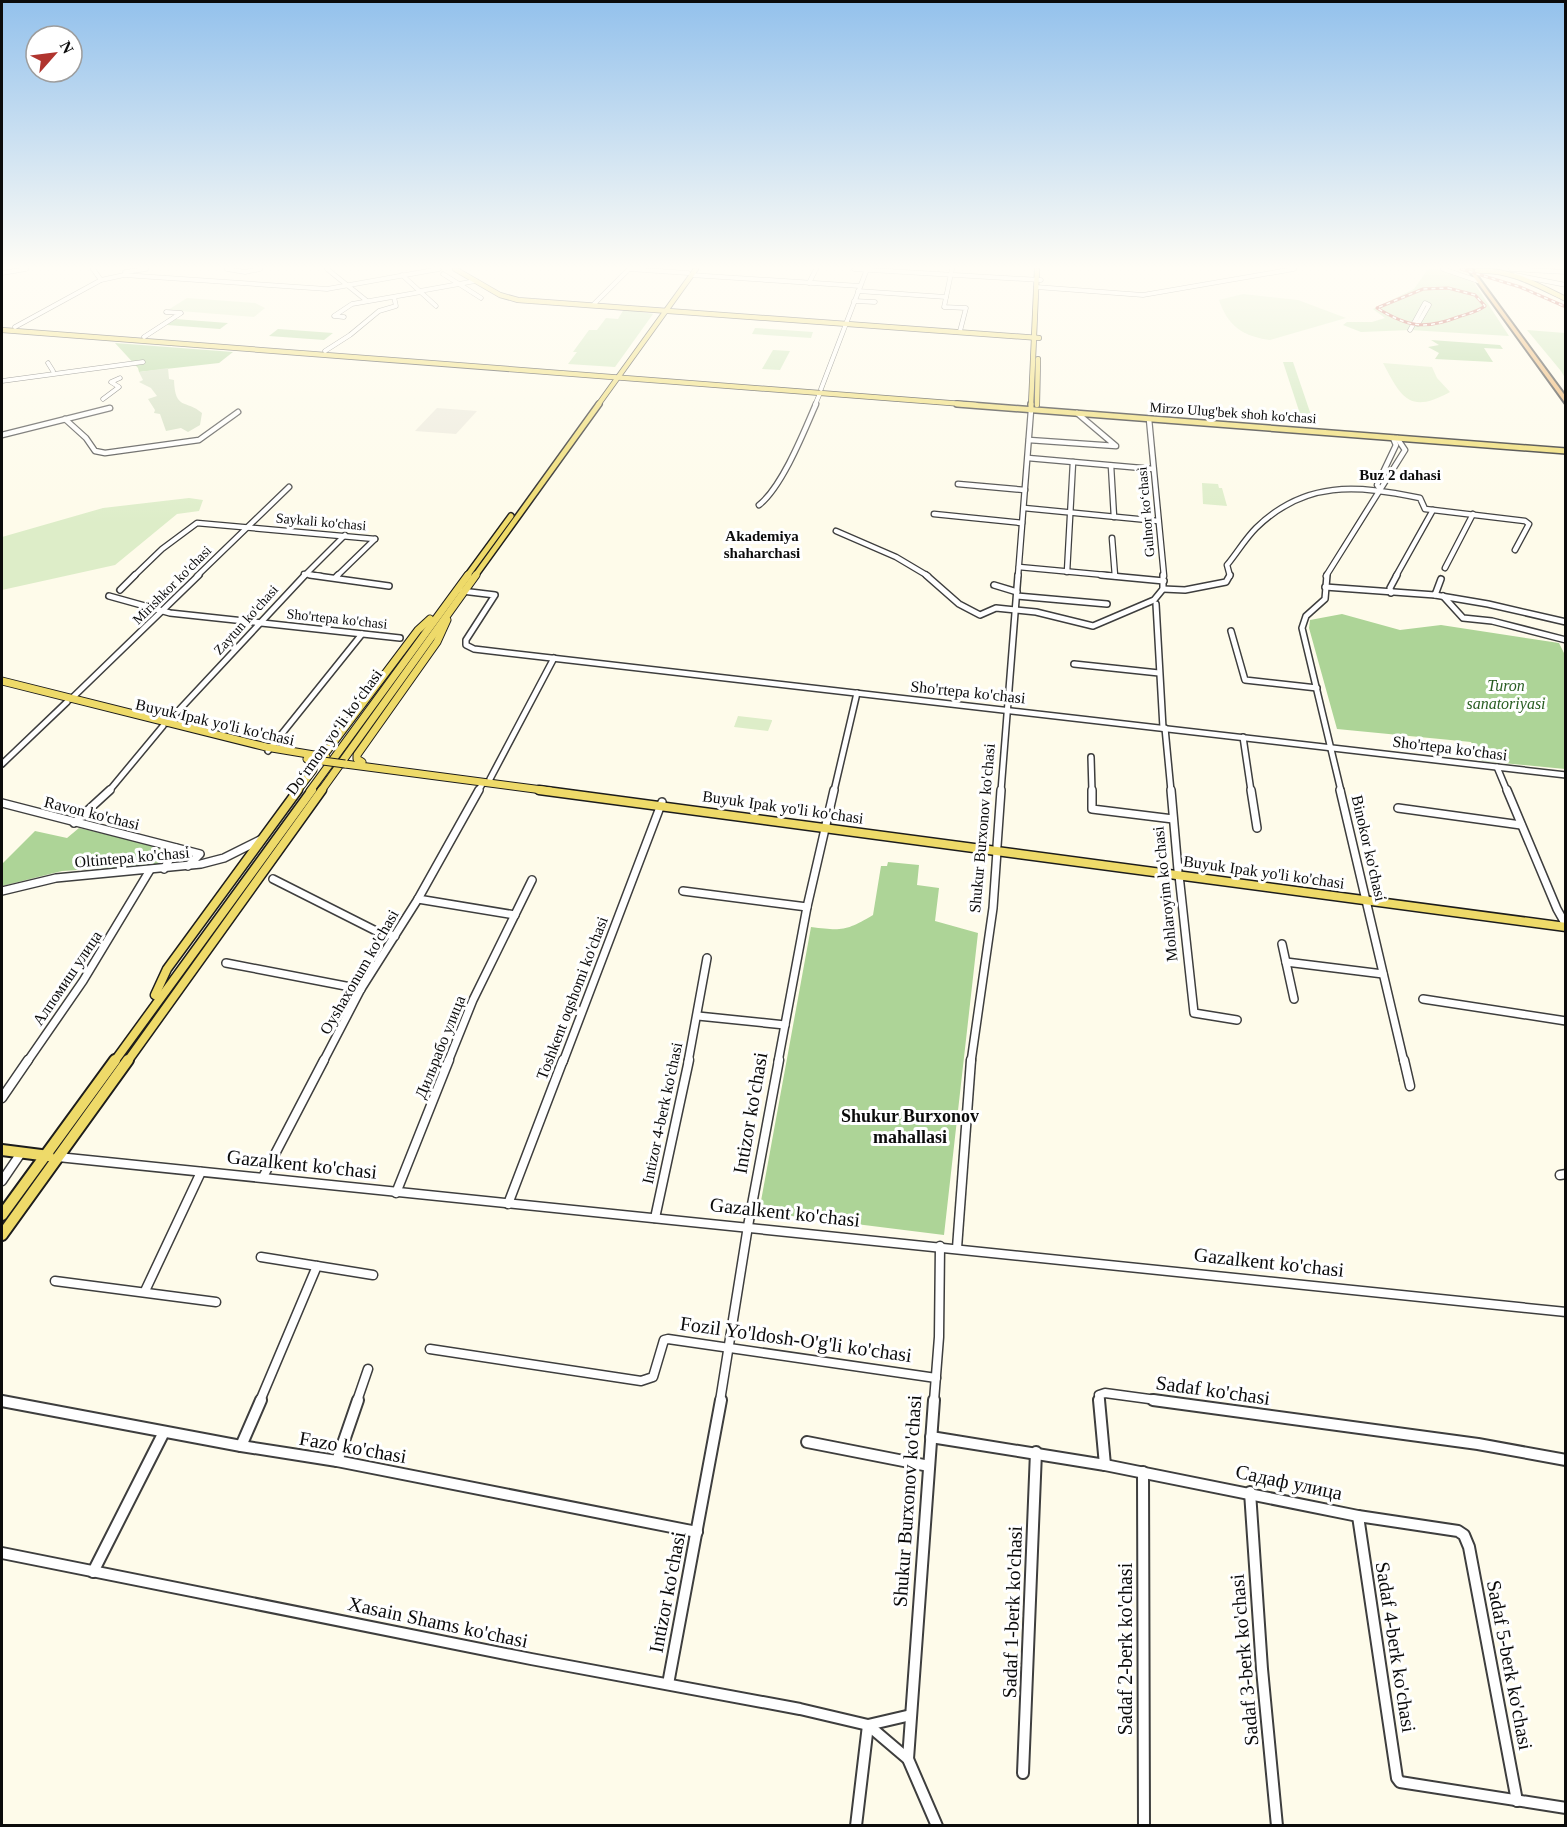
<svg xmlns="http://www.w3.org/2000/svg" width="1567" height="1827" viewBox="0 0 1567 1827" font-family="'Times New Roman',serif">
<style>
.green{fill:#cbe5b7}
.forest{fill:#add497}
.cemetery{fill:#d0ddbe}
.pitch{fill:#ddedc8}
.plaza{fill:#ece9db}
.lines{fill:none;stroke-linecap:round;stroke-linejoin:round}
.minor-far5-casing{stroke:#3e3e3e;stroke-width:5}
.minor-far4-casing{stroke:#3e3e3e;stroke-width:7}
.minor-far3-casing{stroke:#3e3e3e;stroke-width:8}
.minor-far2-casing{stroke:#3e3e3e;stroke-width:10}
.minor-far1-casing{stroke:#3e3e3e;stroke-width:11}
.minor-casing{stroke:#3e3e3e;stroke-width:14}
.major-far4-casing{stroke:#1c1c1c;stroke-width:6}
.major-far3-casing{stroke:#1c1c1c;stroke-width:8}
.major-far2-casing{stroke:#1c1c1c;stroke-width:9}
.major-far1-casing{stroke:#1c1c1c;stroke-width:11}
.major-casing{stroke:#1c1c1c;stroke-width:14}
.highway-casing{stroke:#1c1c1c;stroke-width:4}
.minor-far5{stroke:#fff;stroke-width:4}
.minor-far4{stroke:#fff;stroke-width:4.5}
.minor-far3{stroke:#fff;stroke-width:5}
.minor-far2{stroke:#fff;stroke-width:7}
.minor-far1{stroke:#fff;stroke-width:8}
.minor{stroke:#fff;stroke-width:10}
.major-far4{stroke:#eeda69;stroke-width:4.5}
.major-far3{stroke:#eeda69;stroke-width:5}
.major-far2{stroke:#eeda69;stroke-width:7}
.major-far1{stroke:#eeda69;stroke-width:8}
.major{stroke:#eeda69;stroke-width:10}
.highway{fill:#eaaa5c;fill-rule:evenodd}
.rail-casing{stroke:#b0342e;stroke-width:3}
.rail{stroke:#fff;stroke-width:1.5;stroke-dasharray:4;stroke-linecap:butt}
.major-bridge-casing{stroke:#1c1c1c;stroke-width:9;stroke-linecap:butt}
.major-bridge{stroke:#eeda69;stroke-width:7}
.labels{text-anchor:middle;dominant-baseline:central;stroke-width:6;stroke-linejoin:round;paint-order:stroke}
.far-street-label{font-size:14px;fill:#0b0b0b;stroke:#fff}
.far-neighbourhood-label{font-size:15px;font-weight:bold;fill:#0b0b0b;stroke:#fff}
.park-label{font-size:16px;font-style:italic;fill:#285d21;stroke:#fff}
.street-label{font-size:16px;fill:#0b0b0b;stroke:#fff}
.neighbourhood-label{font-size:18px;font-weight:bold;fill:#0b0b0b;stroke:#fff}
.near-street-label{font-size:20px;fill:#0b0b0b;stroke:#fff}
</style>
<rect width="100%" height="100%" fill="#fefbea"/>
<g class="green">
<path d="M1428,269H1438L1471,278L1509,336L1410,330L1361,332L1343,325L1347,322H1372L1385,318L1373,309L1414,289Z"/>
<path d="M624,309L653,314L615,367L568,364L577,352H573L589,330H597L606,318L618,319Z"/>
<path d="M755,328L813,332L811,338L752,334Z"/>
<path d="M1527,330L1565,333V378L1561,371Z"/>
<path d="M773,350L790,351L780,370L762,369Z"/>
<path d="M1283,362H1293L1312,418L1301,417Z"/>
</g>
<g class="forest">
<path d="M175,319L228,323L220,329L167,325Z"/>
<path d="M278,329L333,333L324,340L269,336Z"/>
<path d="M1431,340L1500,345L1503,349L1484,348L1493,362L1435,359L1439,353L1428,347L1439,345Z"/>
<path d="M115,343L233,352L219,363L139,372L138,368Z"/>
<path d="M1342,614L1400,630L1441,625L1559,643L1565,655V769L1482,761L1471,742L1337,729L1309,628L1310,620Z"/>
<path d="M79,828L169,849L159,865L62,871L2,886V864L35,831L67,838Z"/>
<path d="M888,862L919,865L917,885L939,888L935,921L978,933L944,1235L759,1212L811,927C842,931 846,931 873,915L881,866H887Z"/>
</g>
<path class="cemetery" d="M168,368L169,379L174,380C175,411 186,399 202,413L200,425L188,432L181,428L166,431L160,414L154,413L155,410L148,399L157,396L151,388L139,382L143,380L139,372Z"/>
<g class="pitch">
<path d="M1243,294L1298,300L1346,318L1270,340C1242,336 1228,326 1219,300Z"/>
<path d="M187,298L255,303L265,308L254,317L168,310Z"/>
<path d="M1383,363L1432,367L1437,378L1450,392C1410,414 1402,399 1383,363Z"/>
<path d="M1202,483L1218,484L1219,488H1222L1227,506L1203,504Z"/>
<path d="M189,498L203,500L199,511L177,514L115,565L2,590V537L103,508Z"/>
<path d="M738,716L772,720V721L768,731L734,727Z"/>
</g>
<path class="plaza" d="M437,408L477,411L456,434L415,431Z"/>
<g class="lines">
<g class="minor-far5-casing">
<g id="minor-far5">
<path d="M93,269L101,280"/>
<path d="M227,269L245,272L260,269"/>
<path d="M327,269L367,301"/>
<path d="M854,269L1041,280"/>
<path d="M952,269L944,307L966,308L960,331"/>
<path d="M1443,269L1478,281"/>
<path d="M1511,269L1566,272"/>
<path d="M125,272L146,269"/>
<path d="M2,273L26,269"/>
<path d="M443,274L459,284L475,281"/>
<path d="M402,275L436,306"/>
<path d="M691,275L860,286"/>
<path d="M1515,275L1566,285"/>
<path d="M809,283L816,269"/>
<path d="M1036,287L1143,295L1294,269"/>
<path d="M420,291L459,284L481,298"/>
<path d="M858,291L946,297"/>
<path d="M854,301L875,302"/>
<path d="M1425,303L1429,305L1418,324L1414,323Z"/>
<path d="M594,304L629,269L688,273"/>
<path d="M344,317L334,316L352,304L421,292"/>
<path d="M15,327L101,280L124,275L327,289L439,269"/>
<path d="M1410,330L1414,323"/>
<path d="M144,337L181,313L166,312"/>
<path d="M325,351L350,335L379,311L396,306L394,297"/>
<path d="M48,363L53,371"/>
<path d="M2,381L143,362"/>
<path d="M821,389L867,269"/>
<path d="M103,399L119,387L111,382L120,378"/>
<path d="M815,405L820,393"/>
</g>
</g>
<g class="minor-far4-casing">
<g id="minor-far4">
<path d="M65,419L86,438L95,451L105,453L199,440L238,412"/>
<path d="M1149,419L1164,576"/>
<path d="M2,435L110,408"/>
<path d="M1029,440L1116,446L1077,413"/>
<path d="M1028,458L1153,469"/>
<path d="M1111,466L1114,517"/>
<path d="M958,484L1025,490"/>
<path d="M1380,489L1377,485L1396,445L1393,438"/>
<path d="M759,505C782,487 804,432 816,404"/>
<path d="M1024,508L1158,521"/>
<path d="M934,514L1022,523"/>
<path d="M836,531L896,557L928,576"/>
<path d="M1112,538L1115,576"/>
<path d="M1019,567L1116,576"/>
<path d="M1445,568L1473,514"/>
<path d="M1067,572L1073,462"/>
<path d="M304,574L321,576"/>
<path d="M134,576L162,549L197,523L375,539"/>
<path d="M197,576L289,487"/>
<path d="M304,576L345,535"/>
<path d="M337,576L375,539"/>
<path d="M1018,576L1031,410"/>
<path d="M1230,576L1227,565C1237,553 1245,539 1256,528C1305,480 1357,485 1420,498L1425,509L1525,521L1529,524L1515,550"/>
<path d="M1326,576L1405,450L1397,438"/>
<path d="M1396,576L1433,510"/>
</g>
</g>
<g class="minor-far3-casing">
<g id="minor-far3">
<path d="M310,575L389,586"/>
<path d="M926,575L959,604L980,615L996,608L1036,612L1093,626L1154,600L1163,589V575"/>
<path d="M1101,575L1164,581"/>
<path d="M1327,575L1325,599L1306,616L1302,628L1341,791"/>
<path d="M336,577L338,575"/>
<path d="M994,585L1017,592"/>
<path d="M1325,587L1435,595L1441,579"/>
<path d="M1163,589L1185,590L1226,582L1230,575"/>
<path d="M120,590L135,575"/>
<path d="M462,591L495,595L466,640V645L474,649L1566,775"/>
<path d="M1391,593L1390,588L1397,575"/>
<path d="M1435,595L1488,604L1566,622"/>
<path d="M109,596L170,613L400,638"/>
<path d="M1017,596L1107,604"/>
<path d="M1443,596L1463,618L1492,621L1566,640"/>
<path d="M1156,604L1163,728"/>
<path d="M1231,631L1245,680L1317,688"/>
<path d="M1074,664L1159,673"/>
<path d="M71,699L199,575"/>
<path d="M167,723L305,575"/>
<path d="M1165,728L1171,791"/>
<path d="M1243,737L1251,791"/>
<path d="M268,751L362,634"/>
<path d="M1091,757L1092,791"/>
<path d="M2,764L67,702"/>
<path d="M1497,767L1507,791"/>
<path d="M490,779L554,658"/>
<path d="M109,791L163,726"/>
<path d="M478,791L483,783"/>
<path d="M834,791L857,693"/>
<path d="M1001,791L1018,575"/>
</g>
</g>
<g class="minor-far2-casing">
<g id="minor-far2">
<path d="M1092,790V809L1173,819"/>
<path d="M1171,790L1178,870"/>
<path d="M1251,790L1257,828"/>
<path d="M1340,790L1404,1062"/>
<path d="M1507,790L1557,909L1566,925"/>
<path d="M2,803L200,854L188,866"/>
<path d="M1398,808L1521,825"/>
<path d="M74,823L110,790"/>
<path d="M997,846L1001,790"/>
<path d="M164,869L176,848"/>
<path d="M1179,875L1194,1013L1237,1020"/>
<path d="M273,879L380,933L395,936"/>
<path d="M2,891L56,878L201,864L224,858L262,839"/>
<path d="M683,891L807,907"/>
<path d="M418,899L515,915"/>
<path d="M1282,944L1294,999"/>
<path d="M1286,962L1383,974"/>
<path d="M226,963L361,989"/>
<path d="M1423,999L1566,1021"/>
<path d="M698,1016L785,1025"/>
<path d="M27,1062L83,981L150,870"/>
<path d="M323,1062L361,989L418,899L479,790"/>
<path d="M448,1062L473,1000L532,880"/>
<path d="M563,1062L662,802"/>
<path d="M688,1062L707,958"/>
<path d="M778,1062L807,907L834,790"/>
<path d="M971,1062L993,908L997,851"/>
</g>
</g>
<g class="minor-far1-casing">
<g id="minor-far1">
<path d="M1404,1060L1410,1086"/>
<path d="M2,1098L28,1060"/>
<path d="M58,1157L1566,1312"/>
<path d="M1560,1175L1566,1174"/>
<path d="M263,1177L324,1060"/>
<path d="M2,1181L21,1153"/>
<path d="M396,1193L449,1060"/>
<path d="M508,1204L563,1060"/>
<path d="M655,1218L689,1060"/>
<path d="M957,1248L971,1060"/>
<path d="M261,1257L373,1275"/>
<path d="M55,1281L216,1302"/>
<path d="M145,1291L201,1172"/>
<path d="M430,1349L641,1381L653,1377L664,1340L668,1339L936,1378"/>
<path d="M260,1401L317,1266"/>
<path d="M357,1401L368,1369"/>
<path d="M720,1401L748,1226L779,1060"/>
<path d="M934,1401L939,1337L940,1246"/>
<path d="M1100,1401L1099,1395L1105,1393L1164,1401"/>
</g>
</g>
<g class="minor-casing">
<g id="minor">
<path d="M1153,1400L1478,1444L1566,1460"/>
<path d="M2,1401L241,1446L337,1461L697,1532"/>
<path d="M931,1437L1105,1465L1099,1400"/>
<path d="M807,1442L929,1466"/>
<path d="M241,1446L261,1400"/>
<path d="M337,1461L358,1400"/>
<path d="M1105,1465L1358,1516L1458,1531L1464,1535L1469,1547L1517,1801"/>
<path d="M1143,1472L1144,1826"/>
<path d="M1250,1492L1262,1669L1277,1826"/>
<path d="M1358,1516L1397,1778L1400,1782L1566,1808"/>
<path d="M2,1553L531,1659L800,1709L868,1725L908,1759L937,1826"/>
<path d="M93,1572L164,1432"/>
<path d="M668,1684L721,1400"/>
<path d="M868,1725L911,1715"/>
<path d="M908,1759L934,1400"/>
<path d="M1023,1773L1036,1452"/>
<path d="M856,1826L868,1725"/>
</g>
</g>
<g class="major-far4-casing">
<g id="major-far4">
<path d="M455,269L500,295L518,300L1039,338"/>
<path d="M1477,271C1508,268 1539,286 1566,299"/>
<path d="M2,330L976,405"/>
<path d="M598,405L696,269"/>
<path d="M1031,405L1037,269"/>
<path d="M1037,405L1038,359"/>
</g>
</g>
<g class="major-far3-casing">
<g id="major-far3">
<path d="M957,404L1566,451"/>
<path d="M1031,410V404"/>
<path d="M467,576L511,516"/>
<path d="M475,576L599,404"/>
</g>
</g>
<g class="major-far2-casing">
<g id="major-far2">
<path d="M2,681L266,747L326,757"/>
<path d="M316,755L327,751L418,630L430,619"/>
<path d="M362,762L357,759V755L437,642L447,620"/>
<path d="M345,764L550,791"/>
<path d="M297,791L313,770L314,764L307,759"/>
<path d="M310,791L468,575"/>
<path d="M321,791L476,575"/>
</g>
</g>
<g class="major-far1-casing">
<g id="major-far1">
<path d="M539,790L1566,927"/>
<path d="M155,995L167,969L298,790"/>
<path d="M114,1062L312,790"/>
<path d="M127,1062L322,790"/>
</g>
</g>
<g class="major-casing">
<g id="major">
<path d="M2,1150L49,1156"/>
<path d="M2,1215L115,1060"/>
<path d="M2,1235L128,1060"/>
</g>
</g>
<g class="highway-casing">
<path id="highway" d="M1468,269H1472L1566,397V404Z"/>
</g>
<use href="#minor-far5" class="minor-far5"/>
<use href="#minor-far4" class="minor-far4"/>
<use href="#minor-far3" class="minor-far3"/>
<use href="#minor-far2" class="minor-far2"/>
<use href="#minor-far1" class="minor-far1"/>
<use href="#minor" class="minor"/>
<use href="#major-far4" class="major-far4"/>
<use href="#major-far3" class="major-far3"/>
<use href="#major-far2" class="major-far2"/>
<use href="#major-far1" class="major-far1"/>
<use href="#major" class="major"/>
<use href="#highway" class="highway"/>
<g class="rail-casing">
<g id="rail">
<path d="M1461,269L1520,287L1566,307"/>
<path d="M1448,288L1475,295L1485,306C1477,312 1467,314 1458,317C1424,330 1408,327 1377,308L1423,289Z"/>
</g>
</g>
<use href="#rail" class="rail"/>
<g class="major-bridge-casing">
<path id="major-bridge" d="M323,761L345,764"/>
</g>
<use href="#major-bridge" class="major-bridge"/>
</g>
<linearGradient id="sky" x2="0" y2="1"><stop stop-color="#93c1ec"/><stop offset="0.51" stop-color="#fffdf6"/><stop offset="1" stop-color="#fffdf6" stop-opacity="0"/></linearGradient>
<rect width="1567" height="524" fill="url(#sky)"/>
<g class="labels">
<g class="far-street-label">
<text transform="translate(1233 413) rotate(4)">Mirzo Ulug'bek shoh ko'chasi</text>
<text transform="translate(1146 512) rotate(-95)">Gulnor koʻchasi</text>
<text transform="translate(321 522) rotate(5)">Saykali ko'chasi</text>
<text transform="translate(172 585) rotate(-45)">Mirishkor ko'chasi</text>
<text transform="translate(337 619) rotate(6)">Sho'rtepa ko'chasi</text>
<text transform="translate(246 620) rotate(-48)">Zaytun ko'chasi</text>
</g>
<g class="far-neighbourhood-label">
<text x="1400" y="475">Buz 2 dahasi</text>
<text x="762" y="536">Akademiya<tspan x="762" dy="17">shaharchasi</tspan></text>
</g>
<g class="park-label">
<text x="1506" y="685">Turon<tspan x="1506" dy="18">sanatoriyasi</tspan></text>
</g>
<g class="street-label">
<text transform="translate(968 692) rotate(6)">Sho'rtepa ko'chasi</text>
<text transform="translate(215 722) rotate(13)">Buyuk Ipak yo'li ko'chasi</text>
<text transform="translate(334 732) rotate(-54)">Do‘rmon yo‘li ko‘chasi</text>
<text transform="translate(1450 748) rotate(7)">Sho'rtepa ko'chasi</text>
<text transform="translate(783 807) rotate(8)">Buyuk Ipak yo'li ko'chasi</text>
<text transform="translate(92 813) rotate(14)">Ravon ko'chasi</text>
<text transform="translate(982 828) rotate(-85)">Shukur Burxonov ko'chasi</text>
<text transform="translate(1369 848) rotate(77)">Binokor ko'chasi</text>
<text transform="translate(132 857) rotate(-5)">Oltintepa ko'chasi</text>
<text transform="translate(1264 872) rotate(8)">Buyuk Ipak yo'li ko'chasi</text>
<text transform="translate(1165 894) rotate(-96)">Mohlaroyim ko'chasi</text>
<text transform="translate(359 972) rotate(-60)">Oyshaxonum ko'chasi</text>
<text transform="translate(67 978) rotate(-56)">Алпомиш улица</text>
<text transform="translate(572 998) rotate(-69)">Toshkent oqshomi ko'chasi</text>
<text transform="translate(440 1047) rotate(-68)">Дильрабо улица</text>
<text transform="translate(662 1113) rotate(-78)">Intizor 4-berk ko'chasi</text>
</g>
<g class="neighbourhood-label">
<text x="910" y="1116">Shukur Burxonov<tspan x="910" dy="21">mahallasi</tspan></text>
</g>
<g class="near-street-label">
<text transform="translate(750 1113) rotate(-80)">Intizor ko'chasi</text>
<text transform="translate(302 1164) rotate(6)">Gazalkent ko'chasi</text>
<text transform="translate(785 1212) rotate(6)">Gazalkent ko'chasi</text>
<text transform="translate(1269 1262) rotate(6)">Gazalkent ko'chasi</text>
<text transform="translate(796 1339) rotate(8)">Fozil Yo'ldosh-O'g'li ko'chasi</text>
<text transform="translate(1213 1390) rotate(8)">Sadaf ko'chasi</text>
<text transform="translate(353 1447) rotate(10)">Fazo ko'chasi</text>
<text transform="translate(1289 1482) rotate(12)">Садаф улица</text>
<text transform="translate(907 1501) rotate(-86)">Shukur Burxonov ko'chasi</text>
<text transform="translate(667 1592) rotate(-79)">Intizor ko'chasi</text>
<text transform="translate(1012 1612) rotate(-88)">Sadaf 1-berk ko'chasi</text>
<text transform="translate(438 1622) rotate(12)">Xasain Shams ko'chasi</text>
<text transform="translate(1396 1647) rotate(81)">Sadaf 4-berk ko'chasi</text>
<text transform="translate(1125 1649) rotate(-90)">Sadaf 2-berk ko'chasi</text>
<text transform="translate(1244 1660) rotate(-95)">Sadaf 3-berk ko'chasi</text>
<text transform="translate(1510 1665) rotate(79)">Sadaf 5-berk ko'chasi</text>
</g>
</g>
<rect width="1567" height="1827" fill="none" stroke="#0b0b0b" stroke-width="6"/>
<g transform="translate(54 54) rotate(62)"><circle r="28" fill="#ffffff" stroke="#9d9d9d" stroke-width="1.5"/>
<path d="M0-4.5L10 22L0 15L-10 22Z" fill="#b0342e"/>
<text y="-9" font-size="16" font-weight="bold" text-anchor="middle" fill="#0b0b0b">N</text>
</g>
</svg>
